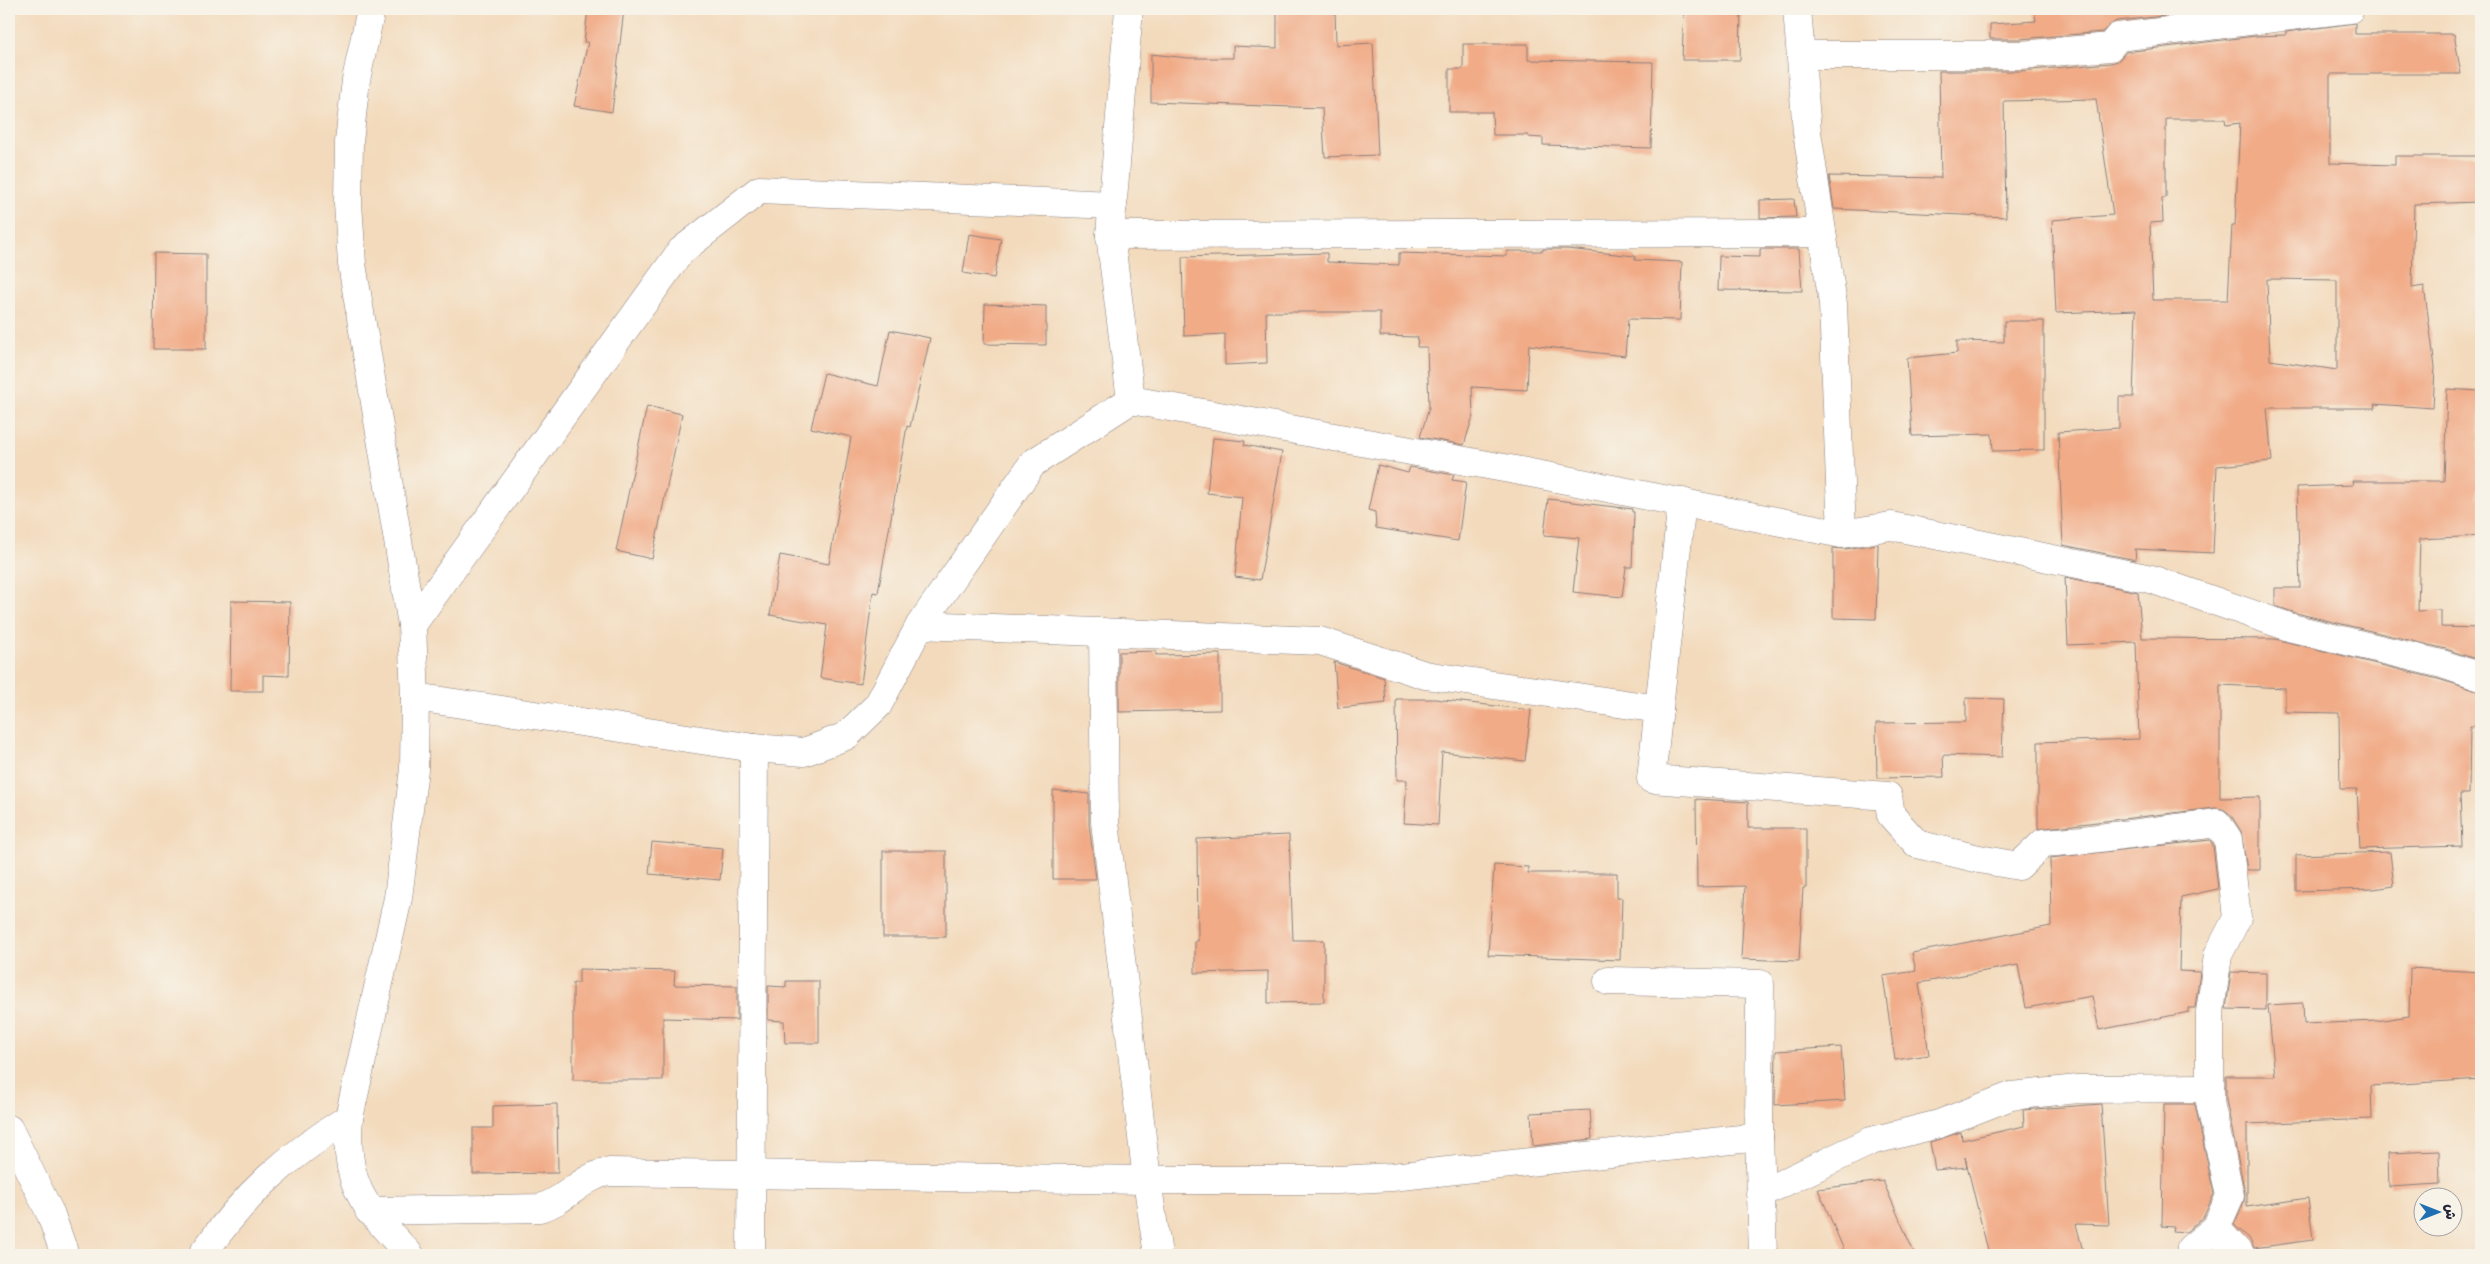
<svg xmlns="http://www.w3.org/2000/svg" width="2490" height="1264" viewBox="0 0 2490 1264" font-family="'Gochi Hand','Playpen Sans Arabic',sans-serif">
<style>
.building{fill:#f1ab87;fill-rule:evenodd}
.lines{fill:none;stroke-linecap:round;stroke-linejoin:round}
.street-casing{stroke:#8a7e7c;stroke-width:29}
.street{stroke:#fff;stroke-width:28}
</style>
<rect width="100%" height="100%" fill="#f7f3e8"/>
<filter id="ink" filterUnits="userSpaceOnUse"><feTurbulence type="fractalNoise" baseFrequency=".02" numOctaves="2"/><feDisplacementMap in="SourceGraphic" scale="10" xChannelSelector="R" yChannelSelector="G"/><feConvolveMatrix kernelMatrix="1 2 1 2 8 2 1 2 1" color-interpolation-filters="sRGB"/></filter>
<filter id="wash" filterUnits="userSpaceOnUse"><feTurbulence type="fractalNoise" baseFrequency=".0096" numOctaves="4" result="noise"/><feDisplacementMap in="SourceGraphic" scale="20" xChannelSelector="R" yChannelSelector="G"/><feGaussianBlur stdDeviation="1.12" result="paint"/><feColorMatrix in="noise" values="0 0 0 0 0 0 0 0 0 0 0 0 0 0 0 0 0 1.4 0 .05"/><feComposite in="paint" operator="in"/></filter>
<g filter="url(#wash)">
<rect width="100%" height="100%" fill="#f3dabc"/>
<g id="blocks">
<g class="building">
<path d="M588,9H624L612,112L574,106L588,42H584Z"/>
<path d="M1277,9H1335L1336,45L1373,43L1378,155L1325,157L1322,108L1151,102V54L1188,58H1233V46L1277,48Z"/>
<path d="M1684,9H1741L1740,60H1682Z"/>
<path d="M2034,9H2165L2164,16L2116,21L2102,32L2020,39H1990V24L2036,21Z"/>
<path d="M2355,23V34H2454L2461,74H2330V163L2395,165V156H2481V202L2414,204L2412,288L2424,286L2435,367L2433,408L2375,404L2376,408H2267L2272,461L2217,466L2213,553L2135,549L2136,560L2063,545L2058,432L2119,428V397H2133L2136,310L2056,313L2052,220L2113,215L2096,99L2004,101L2006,217L1834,209L1829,176L1941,178L1939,71H2021L2111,63L2118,61L2126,52L2255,36L2286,35V32ZM2166,119H2225L2226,125L2240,123L2235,225H2232L2228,300H2153L2150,223L2163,222L2162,198H2166ZM2267,279L2337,280V370L2270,360Z"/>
<path d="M1463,44H1528V60L1653,62L1651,148L1543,145V138L1528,137V135H1493L1492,112H1449V69H1463Z"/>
<path d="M1794,199L1796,217L1760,218V200Z"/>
<path d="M969,234L1001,239L994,278L963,273Z"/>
<path d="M1543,249H1567L1635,256V260L1682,262L1680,320L1628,319L1625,356L1529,345L1527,390L1472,387L1473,416L1464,445L1420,437L1429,408L1427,347H1417L1418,337L1380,336V312H1266L1267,363L1225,365V334L1184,336L1182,257L1327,253V262L1399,265V253L1507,256V251H1543Z"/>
<path d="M1760,249H1799L1802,291L1718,290L1719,256L1760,257Z"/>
<path d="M154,253L206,254V349H153Z"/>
<path d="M985,304L1046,306V345L984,344Z"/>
<path d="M2004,321H2044V450L1993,451L1992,434L1912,436L1907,358L1957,353V341L2004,342Z"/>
<path d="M890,330L930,338L910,427L907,426L878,593L873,592L861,684L820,678L827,625L770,615L780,555L829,564L851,437L811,428L824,373L878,386Z"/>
<path d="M2447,389L2480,391L2477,499L2481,498V536L2420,539L2418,611L2441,610V627L2481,628V661L2446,649L2296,613L2275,606V588H2300L2297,487L2353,485L2352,481H2444Z"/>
<path d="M647,406L682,414L652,559L616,551Z"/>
<path d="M1213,438L1245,441L1244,445L1282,452L1260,580L1235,577L1242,497L1207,493Z"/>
<path d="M1378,465L1408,473L1410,467L1454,475L1452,480L1466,482L1458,541L1376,528L1375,512L1368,510Z"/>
<path d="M1548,499L1632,509V512H1634L1632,567H1626L1622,597L1573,592L1579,538L1544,535Z"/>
<path d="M1878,544L1876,619L1833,618V548L1845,549Z"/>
<path d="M2065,577L2138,592L2142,638L2275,639L2438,679L2481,692V727L2470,726L2469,794H2460L2462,846L2360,849L2357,789H2340L2339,713L2285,712V688L2220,685V798L2260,797V870H2247L2241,831L2230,814L2223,809L2215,808L2038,829V742L2139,739L2136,642L2068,645Z"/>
<path d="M231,601L290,602L289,676L263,675V691H230Z"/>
<path d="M1156,651V655L1220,654V710L1119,712V652Z"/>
<path d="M1334,662L1384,678L1386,703L1338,708Z"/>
<path d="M1966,698L2004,699L2002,757L1943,755L1944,777L1877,778L1876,723L1966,722Z"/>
<path d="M1396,699H1435L1531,710L1525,761L1442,752L1438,825L1404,823L1407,780H1397Z"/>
<path d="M1053,790L1089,794V824L1096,879H1053Z"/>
<path d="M1696,799L1748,802V828H1806V888H1803L1799,961L1741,959L1745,886L1697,887Z"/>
<path d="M1289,835L1293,940H1324V1002L1268,1003V971L1195,973V941H1198L1197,839Z"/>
<path d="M2210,840L2213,845L2218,889L2181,897L2179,971L2200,972L2195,1008H2189V1012L2099,1030L2092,996L2026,1008L2018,965L1919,983L1929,1055L1895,1060L1883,976L1916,971L1912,953L2051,926L2050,858Z"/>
<path d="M652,842L723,848L720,880L649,874Z"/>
<rect x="883" y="851" width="63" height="86"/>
<path d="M2390,852L2394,886L2374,889L2296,891V855Z"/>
<path d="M1494,865L1528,867V873H1617V898H1622L1620,960L1488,955Z"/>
<path d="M2410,968L2481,972V1079L2371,1086L2372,1119L2247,1124V1207L2308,1198L2313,1240L2254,1248L2249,1238L2234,1225L2244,1202L2245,1193L2226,1100V1076H2275L2268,1005L2303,1003L2304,1024L2377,1021L2409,1016Z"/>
<path d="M579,969L675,971L674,985L737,986V1020L663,1018V1080H573V983H579Z"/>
<path d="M2231,972L2266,973V1010L2226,1009Z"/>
<path d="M786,981H819V1043H785L784,1021L768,1020V986L786,987Z"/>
<path d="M1841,1047L1845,1101L1775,1105L1776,1051Z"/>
<path d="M557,1104L558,1173L473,1174V1128H493V1106Z"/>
<path d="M2101,1104L2109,1225L2076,1224L2084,1255H1989L1965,1157L1967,1167L1935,1170L1930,1142L1961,1132L1962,1140L2024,1126L2023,1110Z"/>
<path d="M2164,1104H2195L2214,1194L2203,1218L2186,1232L2173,1231L2174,1227L2162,1226Z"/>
<path d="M1590,1110L1592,1139L1533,1146L1531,1113Z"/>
<path d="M2439,1151L2440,1184L2389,1187L2388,1153Z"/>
<path d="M1883,1181L1915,1255H1846L1818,1189Z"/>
</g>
</g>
</g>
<g filter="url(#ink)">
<use href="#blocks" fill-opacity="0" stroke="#8a7e7c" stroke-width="1"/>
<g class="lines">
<g class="street-casing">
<g id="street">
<path d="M371,9L356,80L349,142L348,203L352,264L412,625L415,697L414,769L398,898L349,1118C343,1187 366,1208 410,1255"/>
<path d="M1129,9L1110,235L1131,400L1515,470L1842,534L1891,526L2151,579L2292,628L2442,664L2481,677"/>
<path d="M1797,9L1807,132L1833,304L1842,534"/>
<path d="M1801,55H2021L2110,47L2118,37L2350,9"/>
<path d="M1110,235L1822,233"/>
<path d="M1682,502L1651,779L1888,796L1891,815L1917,844L1979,859L2019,866L2043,843L2083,840L2217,823L2228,839L2237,918L2218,955L2210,1012V1102L2230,1196L2216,1228L2191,1248L2192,1255"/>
<path d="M412,625L681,251L759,190L1113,205"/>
<path d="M920,625L1320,641L1425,675L1659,709"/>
<path d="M1103,632L1105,822L1147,1180L1158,1255"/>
<path d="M415,697L754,748L804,752L846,736L878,705L920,625L1033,463L1131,400"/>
<path d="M9,1129L51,1215L65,1255"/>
<path d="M1759,1137L1763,1255"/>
<path d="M1760,1194L1871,1141L1939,1124L2011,1096L2078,1089L2210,1088"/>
<path d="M369,1211L540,1208C567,1201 581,1176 609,1172L1147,1180H1338L1392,1177L1759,1137L1760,984L1608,981"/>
<path d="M2216,1228L2241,1255"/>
<path d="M202,1255C245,1194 286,1157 349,1118"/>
<path d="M751,1255L754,748"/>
</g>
</g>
<use href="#street" class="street"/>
</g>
</g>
<rect width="2490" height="1264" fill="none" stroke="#f7f3e8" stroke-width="30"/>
<g transform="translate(2438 1212) rotate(90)"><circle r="24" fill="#f7f3e8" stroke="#a29fa3"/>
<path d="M0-4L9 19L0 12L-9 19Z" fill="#1f6fb2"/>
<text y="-8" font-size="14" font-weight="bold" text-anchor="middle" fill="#22223b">ش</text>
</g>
</svg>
